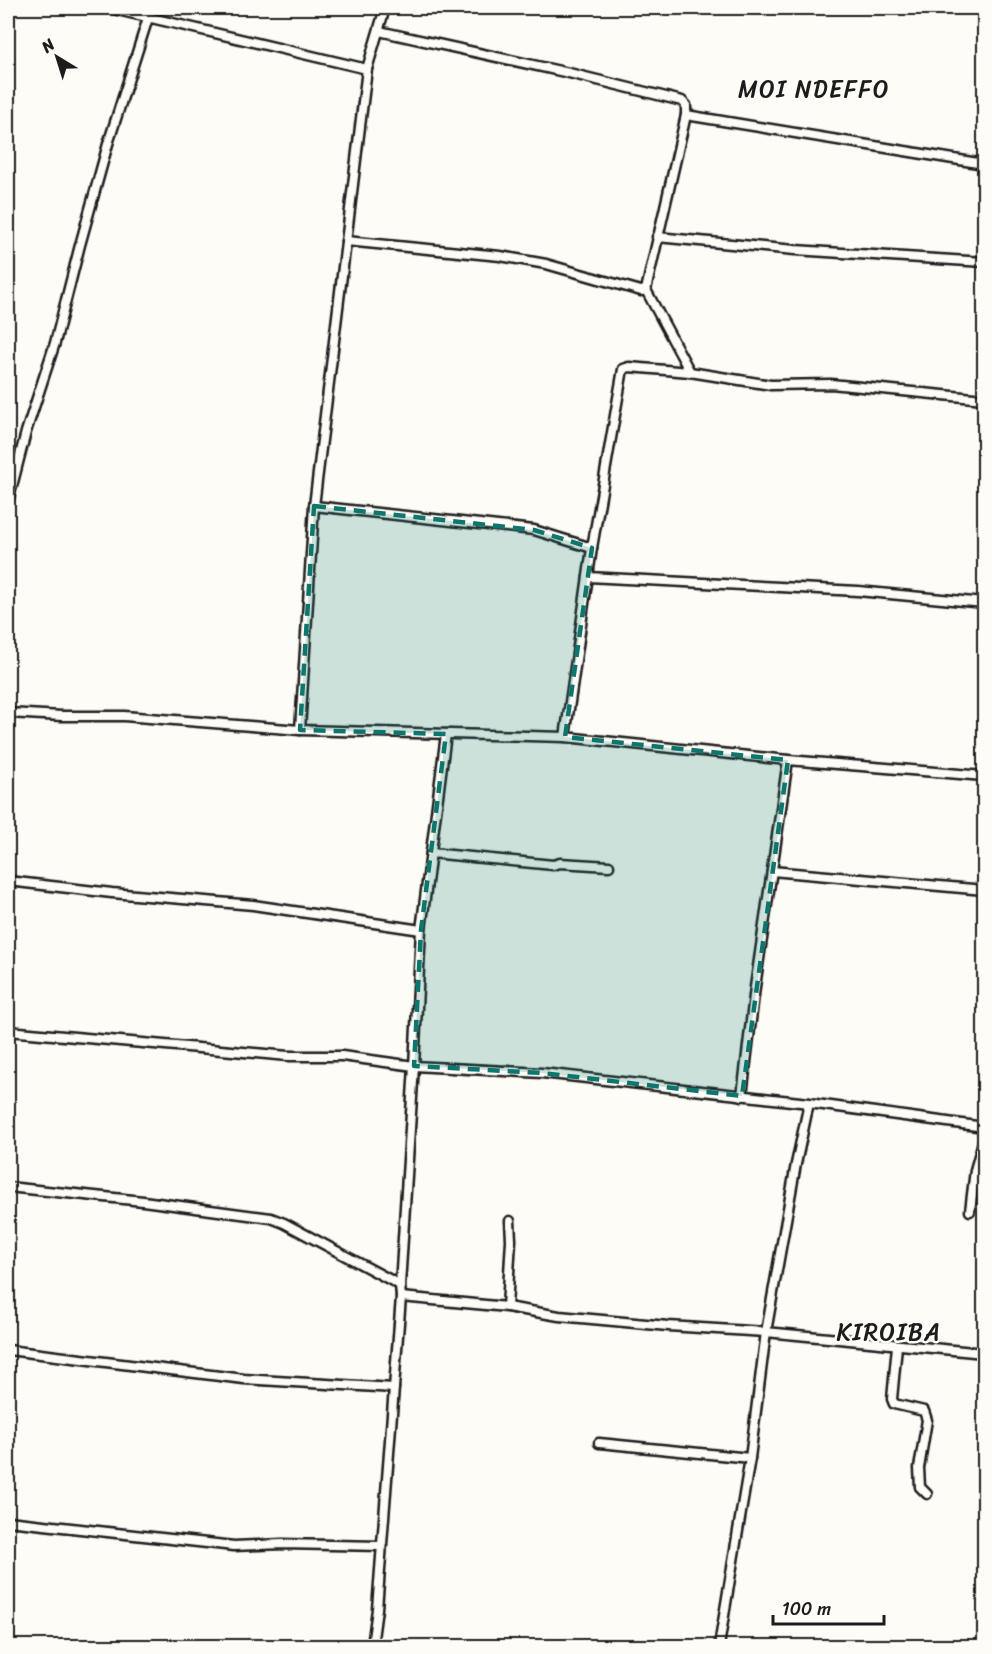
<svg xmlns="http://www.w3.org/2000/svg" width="992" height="1654" viewBox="0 0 992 1654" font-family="Sriracha,sans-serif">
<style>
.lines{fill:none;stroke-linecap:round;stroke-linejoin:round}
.minor-casing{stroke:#1c1c1c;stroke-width:13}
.minor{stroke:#fdfcf7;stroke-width:8}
.marked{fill:#0f766e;fill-opacity:0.2;stroke:#0f766e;stroke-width:4.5;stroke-dasharray:12 8;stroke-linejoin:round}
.labels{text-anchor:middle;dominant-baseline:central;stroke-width:5;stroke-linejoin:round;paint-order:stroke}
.quarter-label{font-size:24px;letter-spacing:1.5px;fill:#1c1c1c;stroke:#fdfcf7}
</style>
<rect width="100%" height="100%" fill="#fdfcf7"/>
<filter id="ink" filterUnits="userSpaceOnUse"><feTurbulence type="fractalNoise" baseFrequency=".0167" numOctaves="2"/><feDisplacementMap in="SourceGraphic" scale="12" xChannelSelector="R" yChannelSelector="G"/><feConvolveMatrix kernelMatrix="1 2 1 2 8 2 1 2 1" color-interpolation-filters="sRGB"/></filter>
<g filter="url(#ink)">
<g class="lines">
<g class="minor-casing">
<g id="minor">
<path d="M109,8L367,69"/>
<path d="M385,8L367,69L314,506L300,730L565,737L788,760L984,776"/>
<path d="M979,8H984"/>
<path d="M686,115L984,164"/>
<path d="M657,237L795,250L984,262"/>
<path d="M346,241L500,256L546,264L641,291L646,290L686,115V105L682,101L569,73L379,31"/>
<path d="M646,290L690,372"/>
<path d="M8,502L26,432L55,343L80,245L108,144L148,18"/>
<path d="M314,506L534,530L592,548"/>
<path d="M588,577L858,591L984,603"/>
<path d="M8,713L62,716H124L300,730"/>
<path d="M565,737L592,548L623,369L629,367L690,372L771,385L831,384L984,399"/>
<path d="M431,853L553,865L560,863L609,866"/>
<path d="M772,871L984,890"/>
<path d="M8,881L112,893L253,905L421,930"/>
<path d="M8,1031L288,1056H342L414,1066L542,1073L809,1103L984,1127"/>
<path d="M742,1096L755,987L788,760"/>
<path d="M8,1187L143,1201L271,1218L284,1223L400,1285"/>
<path d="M970,1211L975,1170L984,1138"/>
<path d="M401,1297L507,1307L559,1316L668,1326L766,1332L984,1353"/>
<path d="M507,1307L511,1240L510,1221"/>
<path d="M897,1346L892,1399L894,1404L924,1411L927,1420L919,1468L920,1487L927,1494"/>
<path d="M8,1350L244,1379L394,1388"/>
<path d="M599,1443L750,1458"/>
<path d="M8,1521L234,1546L282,1544L381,1546"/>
<path d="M372,1646L377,1609L401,1297L400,1285L414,1066L421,930L446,734"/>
<path d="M719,1646L750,1458L766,1332L796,1164L809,1103"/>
</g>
</g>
<use href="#minor" class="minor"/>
</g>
</g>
<path class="marked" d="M314,506L534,530L592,548L565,737L788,760L742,1096L542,1073L414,1066L421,930L446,734L300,730Z"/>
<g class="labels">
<g class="quarter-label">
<text x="814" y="89">MOI NDEFFO</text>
<text x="889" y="1332">KIROIBA</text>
</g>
</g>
<rect width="992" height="1654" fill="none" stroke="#fdfcf7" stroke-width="30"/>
<rect x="15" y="15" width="962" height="1624" fill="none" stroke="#1c1c1c" stroke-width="2" filter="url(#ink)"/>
<g transform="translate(57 57) rotate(322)" stroke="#fdfcf7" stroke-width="4.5" paint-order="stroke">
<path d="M0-4.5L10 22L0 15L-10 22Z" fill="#1c1c1c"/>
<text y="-9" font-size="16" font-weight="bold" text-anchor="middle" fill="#1c1c1c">N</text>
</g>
<path d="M773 1615v9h111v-9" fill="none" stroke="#1c1c1c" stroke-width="3"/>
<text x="782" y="1615" font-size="18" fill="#1c1c1c" stroke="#fdfcf7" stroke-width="4.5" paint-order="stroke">100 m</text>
</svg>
